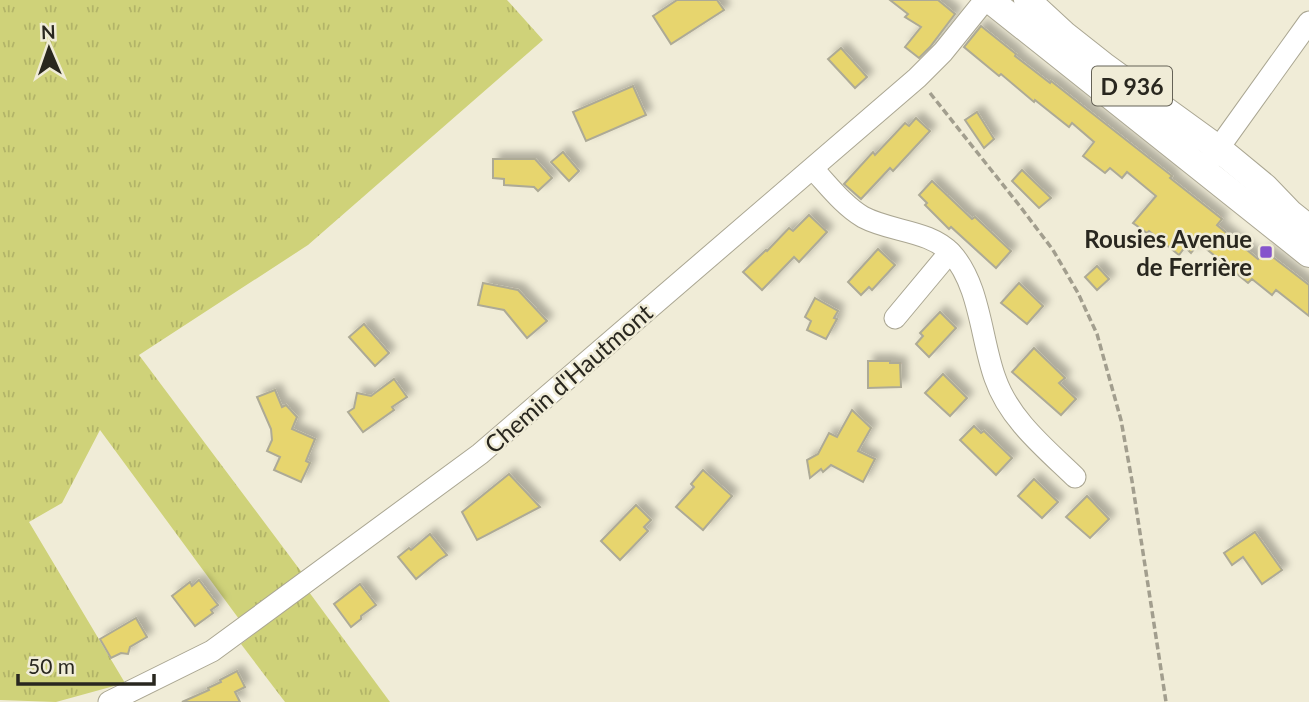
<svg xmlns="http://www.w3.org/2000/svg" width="1309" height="702" viewBox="0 0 1309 702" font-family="Lato,sans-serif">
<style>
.grass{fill:url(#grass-tufts)}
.building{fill:#e7d56e;stroke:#adaa96;stroke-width:2;filter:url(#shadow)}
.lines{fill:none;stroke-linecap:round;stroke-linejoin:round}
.minor-casing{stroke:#aaa692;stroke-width:23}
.major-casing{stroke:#aaa692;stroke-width:28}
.path{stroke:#a29e8e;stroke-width:3.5;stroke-dasharray:7 3.5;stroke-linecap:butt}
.minor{stroke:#fff;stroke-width:21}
.major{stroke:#fff;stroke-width:26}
.poi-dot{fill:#8554cc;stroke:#f0ecd7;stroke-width:2.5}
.labels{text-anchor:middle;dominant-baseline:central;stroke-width:5;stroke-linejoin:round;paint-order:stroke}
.shield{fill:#f0ecd7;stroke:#656256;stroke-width:2}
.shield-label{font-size:23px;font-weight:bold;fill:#29271f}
.poi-label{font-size:24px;font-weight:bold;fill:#29271f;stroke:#f0ecd7;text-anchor:end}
.street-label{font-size:24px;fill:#29271f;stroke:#f0ecd7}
</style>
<defs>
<pattern id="grass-tufts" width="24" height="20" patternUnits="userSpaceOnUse" patternTransform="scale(1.75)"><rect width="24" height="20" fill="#cfd279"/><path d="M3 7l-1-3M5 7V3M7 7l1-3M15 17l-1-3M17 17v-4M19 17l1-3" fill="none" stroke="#b2b468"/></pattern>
<filter id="shadow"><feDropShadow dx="6" dy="-6" stdDeviation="3.5" flood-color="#0004"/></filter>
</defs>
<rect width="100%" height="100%" fill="#f0ecd7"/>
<g class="grass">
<path d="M0,0H507L543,40L308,245L139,355L303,574L239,619L100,430L62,503L29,522L125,683L56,702L0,700Z"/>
<path d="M309,592L390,702H285L241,644Z"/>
</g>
<g class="building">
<path d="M677,0H717L724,10L671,44L653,16Z"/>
<path d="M890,0H938L955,14L930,47L919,58L905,47L921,27L905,17L908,14Z"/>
<path d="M981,26L1016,54L1015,56L1050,83L1051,81L1172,176L1170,178L1222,219L1217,225L1258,259L1265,251L1309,285V316L1276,290L1272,295L1252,279L1248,283L1199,243L1191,253L1185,247L1179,255L1149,231L1147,233L1133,223L1156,196L1127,172L1122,178L1110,168L1105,173L1083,156L1094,142L1072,123L1069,127L1035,100L1034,102L1001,74L999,76L964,47Z"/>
<path d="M841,48L867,77L855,88L828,59Z"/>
<path d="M633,86L646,115L586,141L573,112Z"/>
<path d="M977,112L994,139L984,148L965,120Z"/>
<path d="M916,118L930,131L893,171L890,168L861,199L844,184L873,152L875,155L905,123L909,126Z"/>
<path d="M563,152L579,171L569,181L551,162Z"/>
<path d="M493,159H535L552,178L538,191L534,187L504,185V179L493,178Z"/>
<path d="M1022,170L1051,198L1039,208L1012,181Z"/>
<path d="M932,181L972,219L975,217L1011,251L996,268L951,227L949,229L925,205L927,203L919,195Z"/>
<path d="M809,215L827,232L799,262L794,257L762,290L743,272L766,250L767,251L789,228L793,231Z"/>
<path d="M878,249L895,265L872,290L869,287L861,295L848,282Z"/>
<path d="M1097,266L1109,279L1097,290L1085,277Z"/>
<path d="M483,283L518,290L547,321L527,338L504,310L478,305Z"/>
<path d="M1019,283L1043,306L1027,324L1001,303Z"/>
<path d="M815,298L838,311L834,318L837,319L826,339L807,330L811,321L805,317Z"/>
<path d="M940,312L956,328L929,357L916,344L923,336L920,333Z"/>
<path d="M364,324L389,353L375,366L349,337Z"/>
<path d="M1034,348L1065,378L1059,383L1076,399L1061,415L1012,372Z"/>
<path d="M868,361H890V363H900L901,387L868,388Z"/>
<path d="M943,374L967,398L950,416L925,393Z"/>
<path d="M394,379L407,397L392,407L394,410L363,432L348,412L354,408L357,393L371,396Z"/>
<path d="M275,390L282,407L286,405L297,417L292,429L315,439L306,461L310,463L301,482L274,470L280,457L267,451L272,440L271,429L257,397Z"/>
<path d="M852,410L871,428L858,451L875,459L863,482L831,465L823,472L821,469L810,478L807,460L818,454L829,433L837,437Z"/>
<path d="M974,426L981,433L984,431L1012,458L996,475L960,440Z"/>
<path d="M703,470L732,496L703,530L676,507L694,487L691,484Z"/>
<path d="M509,474L540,507L477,540L462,512Z"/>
<path d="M1034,479L1058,502L1042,518L1018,496Z"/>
<path d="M1087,496L1109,519L1090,538L1066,517Z"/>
<path d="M636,505L651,520L644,527L648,531L620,560L601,541Z"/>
<path d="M1255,532L1282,570L1262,584L1243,557L1232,565L1224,553Z"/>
<path d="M430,534L447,555L439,560L416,579L398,557L409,548L411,550Z"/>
<path d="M199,580L218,605L211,610L213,613L195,626L172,596L190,582L192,586Z"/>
<path d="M360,584L376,605L361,616V619L351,627L334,604Z"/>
<path d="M136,618L147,637L130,647L128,654L121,653L111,658L100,639Z"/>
<path d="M237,671L245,687L235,692L240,702H182L209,690L208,688L221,682L220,680Z"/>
</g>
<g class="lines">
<g class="minor-casing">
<g id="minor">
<path d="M1210,160L1309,22"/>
<path d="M813,169C828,185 844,206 863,217C891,232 929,230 951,253C980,284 981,340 995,378C1009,419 1045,448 1075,477"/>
<path d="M895,318L950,252"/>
<path d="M109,702L212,651L480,454L917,78L943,52L985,0"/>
</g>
</g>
<g class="major-casing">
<g id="major">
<path d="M990,0L1309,254"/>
<path d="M1027,0L1065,35L1103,65L1219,149L1265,187L1290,213L1309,228"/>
</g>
</g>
<path class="path" d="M930,93L1019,205L1053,250L1078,293L1097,334L1121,420L1132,481L1166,702"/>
<use href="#minor" class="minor"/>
<use href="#major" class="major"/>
</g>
<rect class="poi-dot" x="1259" y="245" width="14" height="14" rx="3.5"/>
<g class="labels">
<rect class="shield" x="1092" y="66.5" width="80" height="39" rx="5"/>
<g class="shield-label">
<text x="1132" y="86">D 936</text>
</g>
<g class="poi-label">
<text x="1252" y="238">Rousies Avenue<tspan x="1252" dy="28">de Ferrière</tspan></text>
</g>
<g class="street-label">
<text transform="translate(568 378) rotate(-41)">Chemin d'Hautmont</text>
</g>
</g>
<g transform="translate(49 49) rotate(358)" stroke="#f0ecd7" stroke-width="5" paint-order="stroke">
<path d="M0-5L12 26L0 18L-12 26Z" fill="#29271f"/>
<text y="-10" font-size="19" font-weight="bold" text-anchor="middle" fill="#29271f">N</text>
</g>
<path d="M18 674v10h136v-10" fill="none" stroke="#29271f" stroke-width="3.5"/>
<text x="28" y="674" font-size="21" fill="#29271f" stroke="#f0ecd7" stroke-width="5" paint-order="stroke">50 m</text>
</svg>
